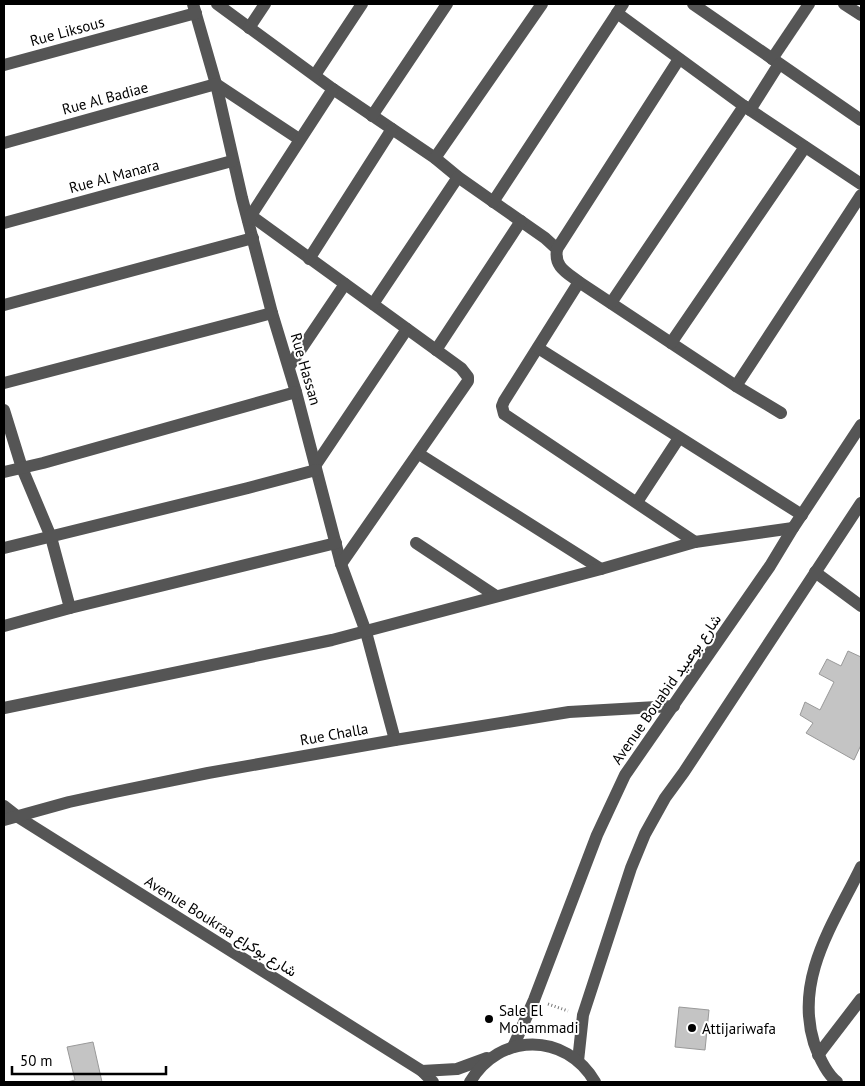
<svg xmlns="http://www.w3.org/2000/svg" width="865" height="1086" viewBox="0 0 865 1086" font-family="'PT Sans',Vazirmatn,sans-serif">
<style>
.building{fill:#c4c4c4;stroke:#999}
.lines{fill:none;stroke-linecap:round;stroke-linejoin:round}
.path{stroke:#777;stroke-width:3;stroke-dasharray:1 2.5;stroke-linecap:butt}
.minor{stroke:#555;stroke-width:12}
.poi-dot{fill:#000;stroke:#fff;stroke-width:2}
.labels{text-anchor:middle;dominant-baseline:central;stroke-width:4;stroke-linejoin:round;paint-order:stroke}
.street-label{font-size:15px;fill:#000;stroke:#fff}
.poi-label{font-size:15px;fill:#000;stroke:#fff;text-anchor:start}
</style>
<rect width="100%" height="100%" fill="#fff"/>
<g class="building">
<path d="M848,651L861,657V745L854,760L806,733L813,723L800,715L805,702L820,710L834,682L819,674L827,659L841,666Z"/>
<path d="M679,1007L709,1010L705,1050L675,1047Z"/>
<path d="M93,1042L102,1082H67L75,1080L67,1047Z"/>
</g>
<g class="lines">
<path class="path" d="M548,1004L568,1011"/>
<g class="minor">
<path d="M193,4L216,84L242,198L272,313L296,392L341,564L366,632L395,740"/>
<path d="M217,4L333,89L435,158L458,177L545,238L557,249C554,267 566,272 579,282L736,386L781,413"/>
<path d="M693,4L861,120"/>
<path d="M844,4L861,15"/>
<path d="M617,13L744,106L861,184"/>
<path d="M249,28L265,4"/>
<path d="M772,59L809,4"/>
<path d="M4,65L196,13"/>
<path d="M315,75L362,4"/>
<path d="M750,110L779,64"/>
<path d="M372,116L447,4"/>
<path d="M4,143L216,84L299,139"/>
<path d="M435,158L542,4"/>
<path d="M493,202L623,4"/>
<path d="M250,215L461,368L468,377V381L341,564"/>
<path d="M248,220L333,89"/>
<path d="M4,223L232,161"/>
<path d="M557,249L679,59"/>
<path d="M309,259L392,129"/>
<path d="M579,282L504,401L502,406L504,414L695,542"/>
<path d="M611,303L744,106"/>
<path d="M373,304L458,177"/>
<path d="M4,305L253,238"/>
<path d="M671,343L805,147"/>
<path d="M538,348L802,515"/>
<path d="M436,350L521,221"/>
<path d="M289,367L345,284"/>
<path d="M4,383L272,313"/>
<path d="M736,386L861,195"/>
<path d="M4,410L22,468L51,537L70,608"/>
<path d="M419,454L601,569"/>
<path d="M315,466L407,329"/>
<path d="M4,472L43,463L296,392"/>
<path d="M637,502L679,438"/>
<path d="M416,543L496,596"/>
<path d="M4,548L248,488L316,470"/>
<path d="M815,572L861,606"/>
<path d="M4,626L70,608L336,543"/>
<path d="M4,708L332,640L601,569L695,542L793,528"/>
<path d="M4,806L18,817L422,1071L433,1082"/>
<path d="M4,820L69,802L115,792L208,773L395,740L569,712L674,706"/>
<path d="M513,1047L534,1000L597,835L625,775L770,566L793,528L861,425"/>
<path d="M818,1055L861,999"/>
<path d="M578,1061L583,1015L631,868L645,834L665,798L684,772L861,503"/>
<path d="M422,1071L457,1069L487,1058"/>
<path d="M470,1082C499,1032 566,1032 595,1082"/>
<path d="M837,1082C826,1073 819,1057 814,1043C794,978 834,923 861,867"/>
</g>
</g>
<g class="poi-dot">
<circle cx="489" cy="1019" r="5"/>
<circle cx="692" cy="1028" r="5"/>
</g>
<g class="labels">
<g class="street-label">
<text transform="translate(67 31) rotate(-15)">Rue Liksous</text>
<text transform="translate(105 98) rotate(-15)">Rue Al Badiae</text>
<text transform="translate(114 176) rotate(-15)">Rue Al Manara</text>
<text transform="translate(306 369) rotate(74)">Rue Hassan</text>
<text transform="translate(666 689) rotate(-55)">Avenue Bouabid شارع بوعبيد</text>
<text transform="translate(334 734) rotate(-10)">Rue Challa</text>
<text transform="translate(221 926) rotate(32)">Avenue Boukraa شارع بوكراع</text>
</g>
<g class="poi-label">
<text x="499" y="1010">Sale El<tspan x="499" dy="17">Mohammadi</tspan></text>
<text x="702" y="1028">Attijariwafa</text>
</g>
</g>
<rect width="865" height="1086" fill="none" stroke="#000000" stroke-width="10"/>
<path d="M12 1066v8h154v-8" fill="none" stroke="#000000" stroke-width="2.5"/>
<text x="20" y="1066" font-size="15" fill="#000000" stroke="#ffffff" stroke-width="4" paint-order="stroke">50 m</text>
</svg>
